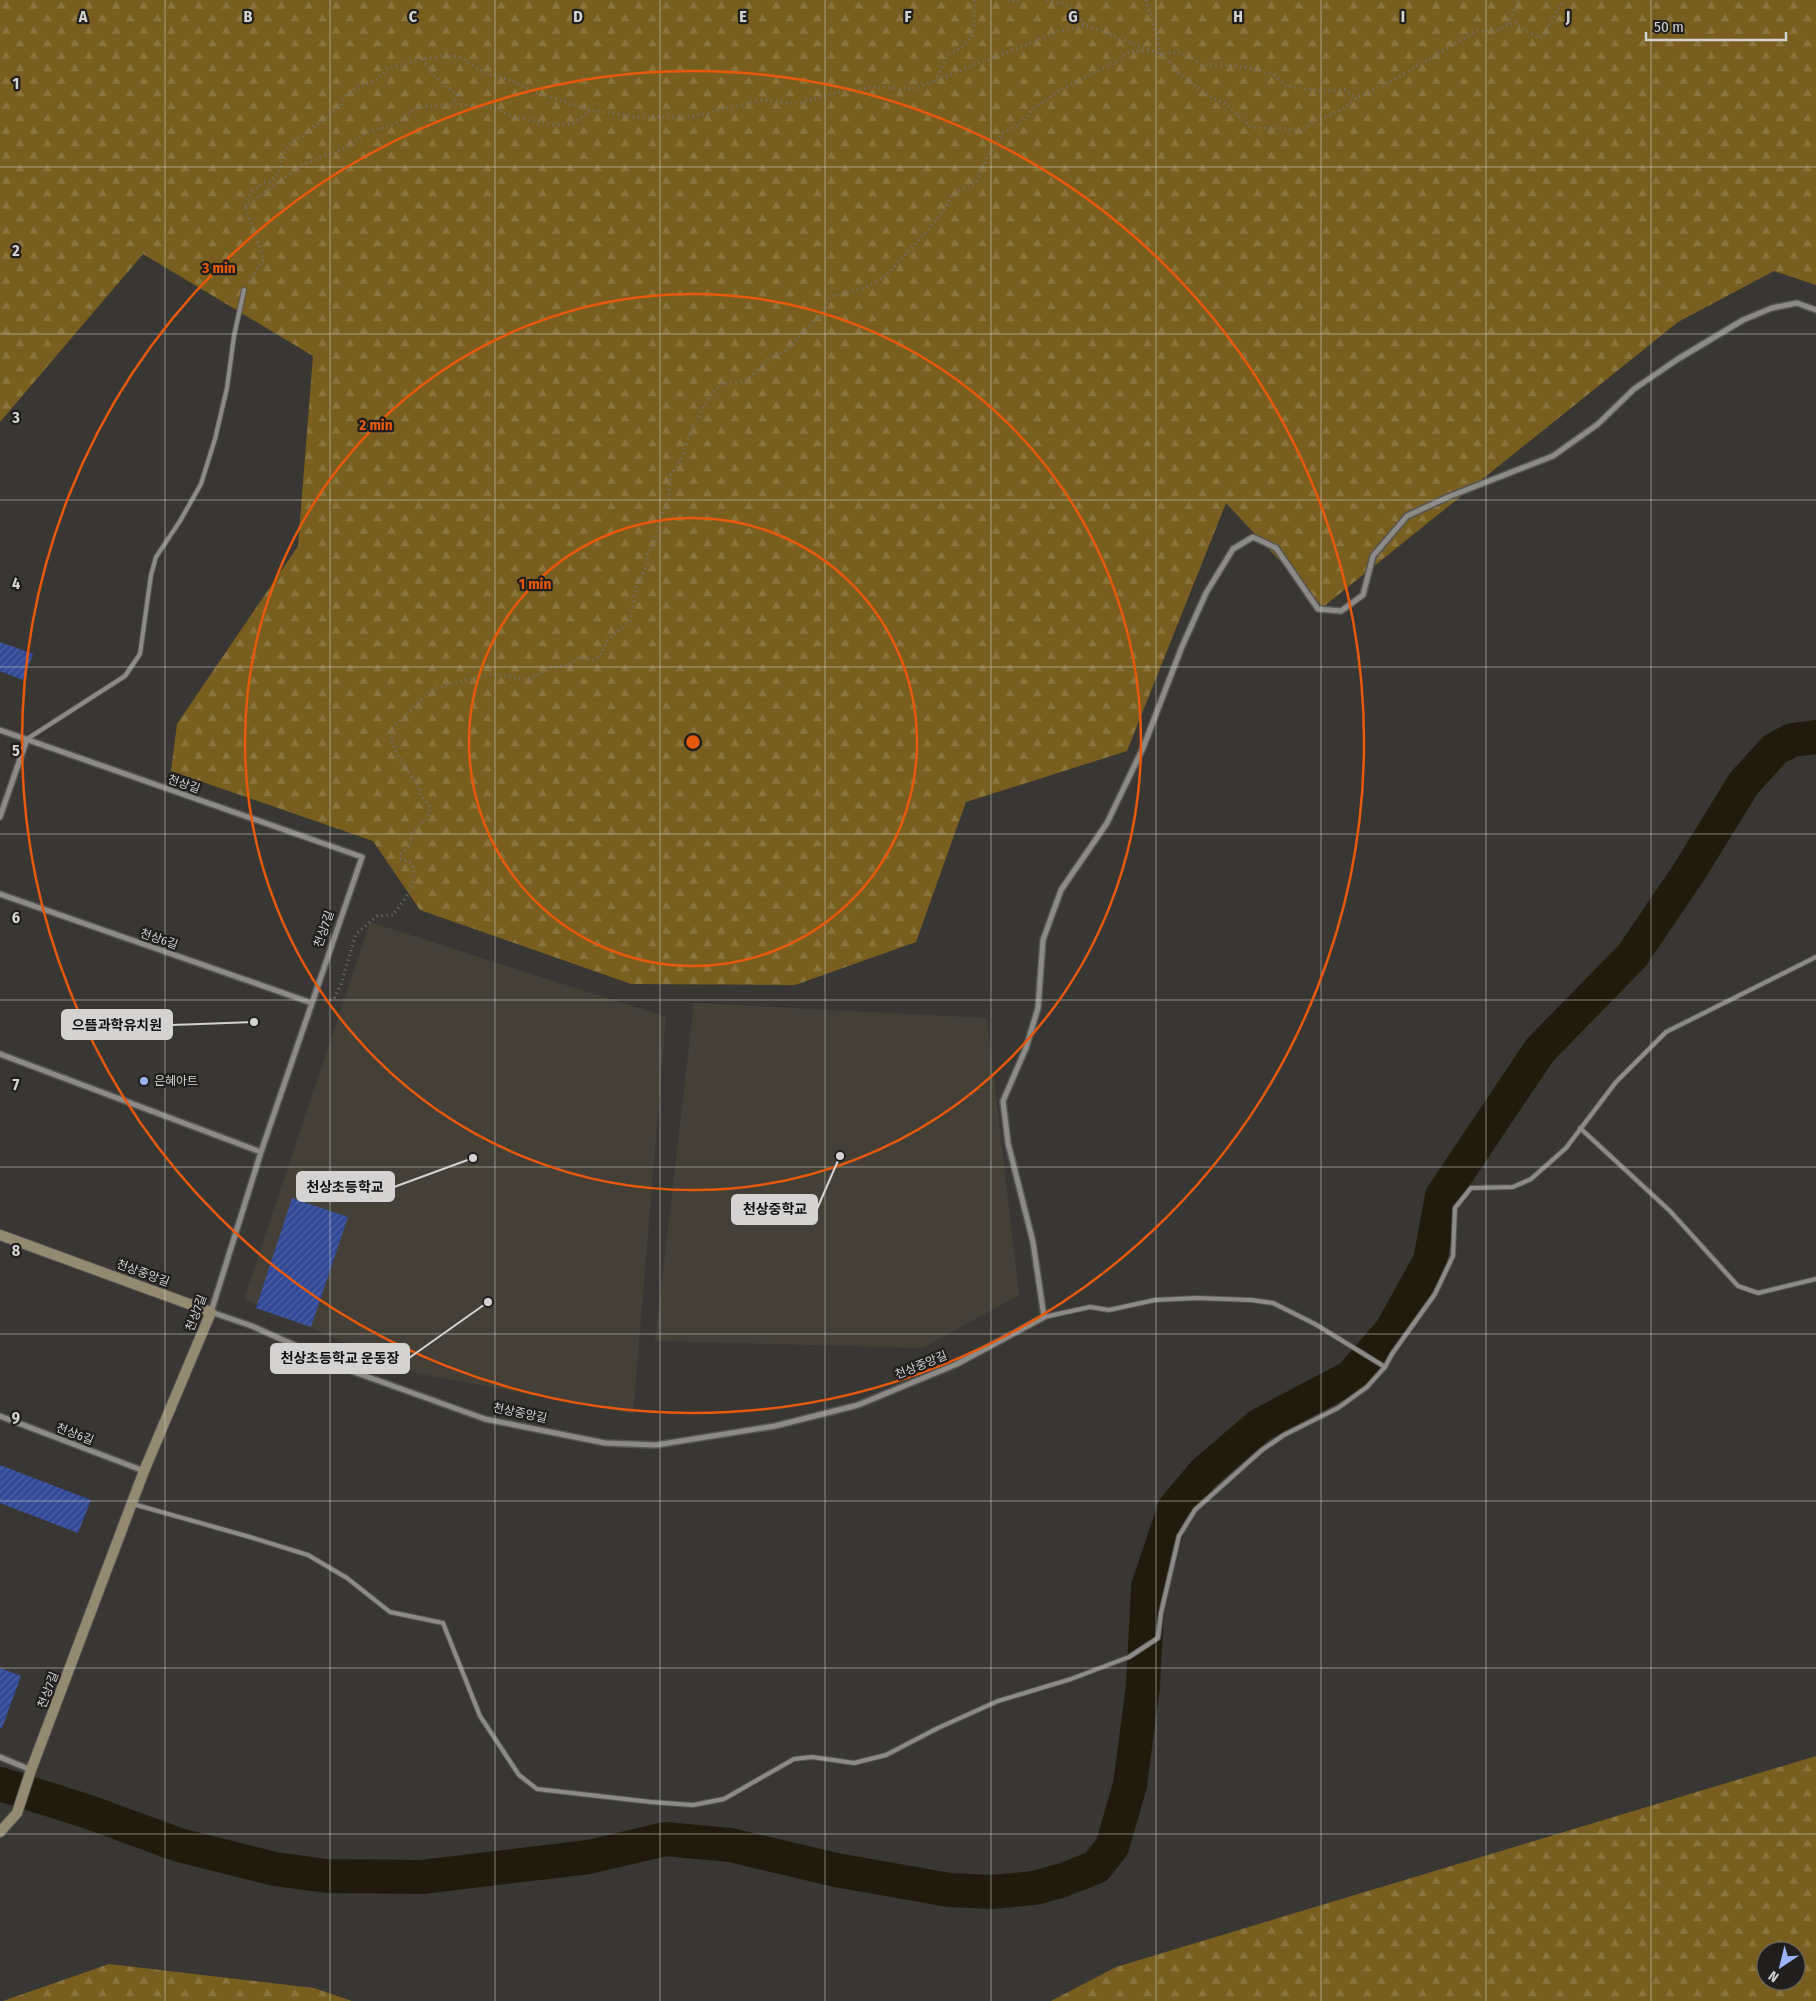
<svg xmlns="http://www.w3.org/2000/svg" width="1816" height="2001" viewBox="0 0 1816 2001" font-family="'Fira Sans Condensed','Noto Sans KR',sans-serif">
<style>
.built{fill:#444037}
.forest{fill:url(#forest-firs);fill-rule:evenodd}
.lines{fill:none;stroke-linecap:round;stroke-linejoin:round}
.river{stroke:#211b0d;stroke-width:34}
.building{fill:url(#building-hatch)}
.lane-casing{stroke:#565553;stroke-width:6}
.street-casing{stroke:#565553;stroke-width:8}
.secondary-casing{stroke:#565553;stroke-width:12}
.path{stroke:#73726f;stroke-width:3;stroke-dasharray:1 4;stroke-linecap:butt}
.lane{stroke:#8d8b87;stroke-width:4}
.street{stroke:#8d8b87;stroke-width:5}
.secondary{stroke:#948a72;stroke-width:10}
.grid{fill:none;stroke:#d4d3d2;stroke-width:1;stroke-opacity:0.55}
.ring{fill:none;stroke:#e8590c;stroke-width:2.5}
.poi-dot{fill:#9ab5fd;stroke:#201f1e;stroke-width:2}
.labels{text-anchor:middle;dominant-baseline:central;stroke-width:4.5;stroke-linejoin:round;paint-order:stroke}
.street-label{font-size:12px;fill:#d4d3d2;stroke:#201f1e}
.poi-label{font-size:12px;fill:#d4d3d2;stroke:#201f1e;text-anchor:start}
.grid-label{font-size:16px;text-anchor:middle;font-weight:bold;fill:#d4d3d2;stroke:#201f1e;stroke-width:4.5;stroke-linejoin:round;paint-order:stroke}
.centre{fill:#e8590c;stroke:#201f1e;stroke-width:2.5}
.ring-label{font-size:15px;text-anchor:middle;font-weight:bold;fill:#e8590c;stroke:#201f1e;stroke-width:4.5;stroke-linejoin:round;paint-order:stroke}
.leader{fill:none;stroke:#d4d3d2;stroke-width:2}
.callout-dot{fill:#d4d3d2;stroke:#201f1e;stroke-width:2}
.callout{fill:#d4d3d2;stroke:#d4d3d2;stroke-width:2}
.callout-label{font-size:14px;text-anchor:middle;font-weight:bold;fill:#111}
</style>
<defs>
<pattern id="forest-firs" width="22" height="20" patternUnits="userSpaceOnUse" patternTransform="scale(1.25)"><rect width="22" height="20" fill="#795f1f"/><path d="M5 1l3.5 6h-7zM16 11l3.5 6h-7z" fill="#8b753f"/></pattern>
<pattern id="building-hatch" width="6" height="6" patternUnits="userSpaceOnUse" patternTransform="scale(1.25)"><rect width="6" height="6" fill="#324997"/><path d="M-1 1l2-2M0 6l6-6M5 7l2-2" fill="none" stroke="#4f62a5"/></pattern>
</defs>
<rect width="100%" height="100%" fill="#393734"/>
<g class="built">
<path d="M370,922L666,1017L633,1414L415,1373L244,1299Z"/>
<path d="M694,1003L987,1018L1019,1295L923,1348L655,1341Z"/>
</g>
<g class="forest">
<path d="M0,0H1816V285L1774,271L1678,322L1323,607L1226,503L1127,751L966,802L916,942L795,985L631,984L420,910L373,841L171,771L177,724L298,546L313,356L143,254L0,422Z"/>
<path d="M1816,1756V2001H1051L1116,1967ZM1766,1951H1796V1981H1766Z"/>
<path d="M109,1964L314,1988L352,2001H3Z"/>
</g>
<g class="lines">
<path class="river" d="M0,1784L86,1811L179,1845L275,1869L327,1876L422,1877L589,1857L665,1839L730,1845L836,1870L949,1890L992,1892L1034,1888L1063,1880L1096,1867L1112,1847L1130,1785L1143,1686L1148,1587L1174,1509L1204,1473L1260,1425L1351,1377L1391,1331L1430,1261L1442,1196L1540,1050L1632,956L1689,872L1744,783L1775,749L1792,740L1816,737"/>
</g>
<g class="building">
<path d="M0,642L33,654L23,680L0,671Z"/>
<path d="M292,1198L348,1217L311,1327L256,1308Z"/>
<path d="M0,1465L91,1500L78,1533L0,1503Z"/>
<path d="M0,1668L21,1676L2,1728H0Z"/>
</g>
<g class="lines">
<g class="lane-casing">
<g id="lane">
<path d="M27,739L125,676L140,654L151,575L156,557L180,521L201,484L215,439L227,388L234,336L244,290"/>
<path d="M1580,1128L1670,1211L1738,1286L1758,1293L1816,1279"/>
<path d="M1044,1317L1090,1307L1109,1310L1155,1300L1197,1298L1251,1300L1273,1303L1315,1324L1385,1367L1392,1354L1435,1294L1453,1256L1455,1208L1471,1188L1513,1187L1531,1179L1566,1148L1616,1082L1666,1032L1816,957"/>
<path d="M133,1504L250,1537L308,1555L347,1578L390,1612L443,1623L480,1716L519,1775L537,1789L651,1802L693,1805L724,1799L794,1759L812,1757L854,1763L886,1755L938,1728L998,1701L1071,1679L1129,1657L1158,1638L1161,1613L1179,1536L1195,1510L1262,1450L1284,1435L1338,1408L1367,1387L1385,1367"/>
</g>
</g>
<g class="street-casing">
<g id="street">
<path d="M0,730L362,857L261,1152L211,1312L252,1326L357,1373L485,1419L605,1443L656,1445L775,1426L858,1405L957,1364L1044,1317L1033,1242L1008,1143L1003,1101L1026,1048L1038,1008L1043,940L1061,890L1107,823L1143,748L1181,649L1206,593L1233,549L1253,537L1276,548L1318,609L1341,611L1363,595L1373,556L1407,516L1448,497L1553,456L1598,424L1634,389L1678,359L1743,320L1772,308L1797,303L1816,310"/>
<path d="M0,817L27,739"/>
<path d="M0,894L312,1003"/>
<path d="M0,1054L261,1152"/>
<path d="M0,1416L144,1471"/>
<path d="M0,1757L31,1770"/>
</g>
</g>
<g class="secondary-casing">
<path id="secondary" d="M0,1235L211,1312L144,1471L31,1770L17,1813L0,1832"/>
</g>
<g class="path">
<path d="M1008,0H1022"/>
<path d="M1047,0L1063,4L1074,11L1085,25"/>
<path d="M1146,0C1150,19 1160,34 1160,54L1180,52L1202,65H1232L1249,68L1273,74L1286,86L1322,91L1345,90L1356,98"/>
<path d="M1507,24L1519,0"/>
<path d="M423,59L435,77L457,95L453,104"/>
<path d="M935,81L948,55L959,49L971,38L974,28L975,0"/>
<path d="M245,207L302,165L350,146L367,132L395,124L418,107L453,104L493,108L515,117L555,125L574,123L591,110L636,117H691L761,100L795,104L836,93L873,87L913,89L1061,31L1085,25L1160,54L1170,62L1178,73L1208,95L1227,105L1252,128H1281L1301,131L1314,121L1341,110L1356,98L1388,83L1477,31H1495L1515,22L1523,29L1539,38L1545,34L1563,0"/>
<path d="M249,282L264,259L245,207L250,194L263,183L270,182L281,169V159L291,142L304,135L341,105L346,95L355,89L379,79L388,69L418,60L444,55L460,57L471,65L486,73L509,80L541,94L590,110"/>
<path d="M325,1000L334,999L341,984L356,934L377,916L393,915C404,900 420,882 411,863L401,859V854L410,846L412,832L426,820L431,808C428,804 424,800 421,796C419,792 420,788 418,785C407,769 389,749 391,729L406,716L425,695L436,688L480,676L498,674L528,680L552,667L570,665L577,658L593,660L599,657L608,640L630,621L636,589L648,563L647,555L655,542L657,524L669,500L670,475L679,464L693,426L707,401L721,384L736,383L748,379L771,357L787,350L813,322L821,317L830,297L864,288L886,276L926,232L945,208L952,195L976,182L987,158L1003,133L1020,124L1031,111L1063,88L1116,62L1130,51H1151"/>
</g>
<use href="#lane" class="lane"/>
<use href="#street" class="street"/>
<use href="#secondary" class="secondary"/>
</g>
<path class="grid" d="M165,0V2001M330,0V2001M495,0V2001M660,0V2001M825,0V2001M991,0V2001M1156,0V2001M1321,0V2001M1486,0V2001M1651,0V2001M0,167H1816M0,334H1816M0,500H1816M0,667H1816M0,834H1816M0,1000H1816M0,1167H1816M0,1334H1816M0,1501H1816M0,1668H1816M0,1834H1816"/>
<g class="ring">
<circle cx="693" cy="742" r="224"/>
<circle cx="693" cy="742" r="448"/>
<circle cx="693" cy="742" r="671"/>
</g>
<circle class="poi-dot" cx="144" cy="1081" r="5"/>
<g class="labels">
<g class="street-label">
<text transform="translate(184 784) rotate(19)">천상길</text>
<text transform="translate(324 929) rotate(-71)">천상7길</text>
<text transform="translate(159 939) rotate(19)">천상6길</text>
<text transform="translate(143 1273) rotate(20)">천상중앙길</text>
<text transform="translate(196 1313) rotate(-69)">천상7길</text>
<text transform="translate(921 1365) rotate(-22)">천상중앙길</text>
<text transform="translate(520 1413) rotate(12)">천상중앙길</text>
<text transform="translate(75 1434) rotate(21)">천상6길</text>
<text transform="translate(48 1690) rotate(-69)">천상7길</text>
</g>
<g class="poi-label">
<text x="154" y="1081">은혜아트</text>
</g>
</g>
<g class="grid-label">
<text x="83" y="22">A</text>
<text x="248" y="22">B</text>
<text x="413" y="22">C</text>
<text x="578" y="22">D</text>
<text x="743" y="22">E</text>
<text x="908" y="22">F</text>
<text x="1073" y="22">G</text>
<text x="1238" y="22">H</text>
<text x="1403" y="22">I</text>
<text x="1568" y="22">J</text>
<text x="16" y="89">1</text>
<text x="16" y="256">2</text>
<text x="16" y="423">3</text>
<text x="16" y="589">4</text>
<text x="16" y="756">5</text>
<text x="16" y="923">6</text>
<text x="16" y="1090">7</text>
<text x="16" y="1256">8</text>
<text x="16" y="1423">9</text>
</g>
<circle cx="693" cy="742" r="8" class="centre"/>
<g class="ring-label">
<text x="219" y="273">3 min</text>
<text x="376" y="430">2 min</text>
<text x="535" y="589">1 min</text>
</g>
<path class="leader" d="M254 1022L172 1025M473 1158L394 1187M840 1156L817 1209M488 1302L409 1358"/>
<g class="callout-dot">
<circle cx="254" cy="1022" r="5"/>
<circle cx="473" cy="1158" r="5"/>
<circle cx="840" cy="1156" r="5"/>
<circle cx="488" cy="1302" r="5"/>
</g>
<g class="callout">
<rect x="62" y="1010" width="110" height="29" rx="5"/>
<rect x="297" y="1172" width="97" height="29" rx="5"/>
<rect x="732" y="1195" width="85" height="29" rx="5"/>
<rect x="271" y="1344" width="138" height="29" rx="5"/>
</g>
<g class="callout-label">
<text x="117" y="1030">으뜸과학유치원</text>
<text x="345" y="1192">천상초등학교</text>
<text x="775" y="1214">천상중학교</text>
<text x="340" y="1363">천상초등학교 운동장</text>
</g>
<g transform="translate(1781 1966) rotate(215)"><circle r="24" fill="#201f1e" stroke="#686766"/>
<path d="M0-4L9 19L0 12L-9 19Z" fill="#9ab5fd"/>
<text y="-8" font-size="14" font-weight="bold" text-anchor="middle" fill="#d4d3d2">N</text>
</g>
<path d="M1646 32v8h140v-8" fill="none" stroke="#d4d3d2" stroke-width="2.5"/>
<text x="1654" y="32" font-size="15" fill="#d4d3d2" stroke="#201f1e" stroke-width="4" paint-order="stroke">50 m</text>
</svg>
